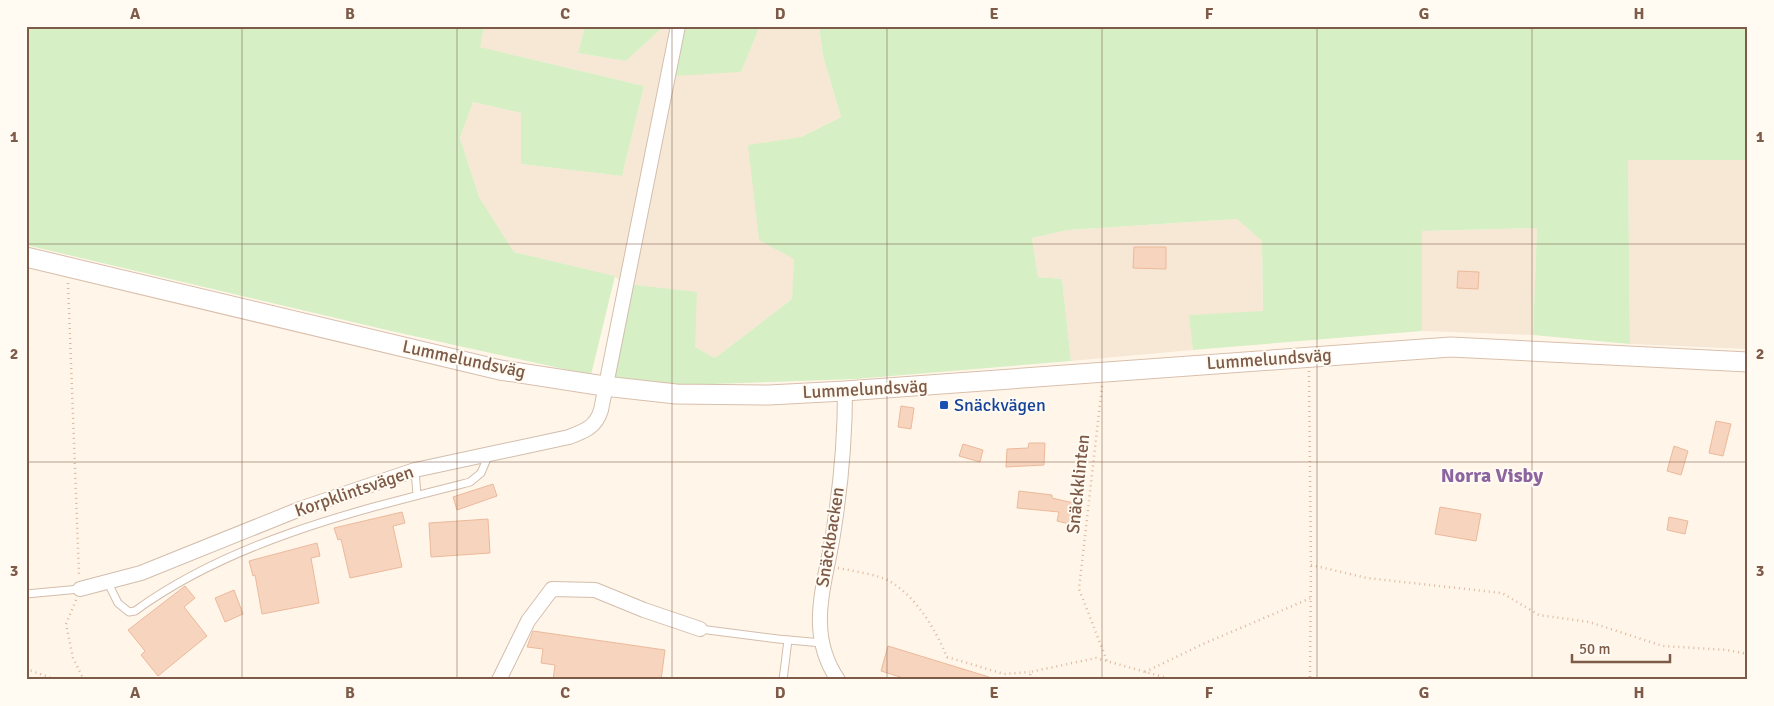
<svg xmlns="http://www.w3.org/2000/svg" width="1774" height="706" viewBox="0 0 1774 706" font-family="Signika,sans-serif">
<style>
.residential{fill:#f7e8d6}
.green{fill:#d6efc5}
.building{fill:#f7d4bd;stroke:#ecb99c}
.lines{fill:none;stroke-linecap:round;stroke-linejoin:round}
.service-casing{stroke:#d3bdac;stroke-width:9}
.minor-casing{stroke:#d3bdac;stroke-width:16}
.secondary-casing{stroke:#d9bfac;stroke-width:21}
.path{stroke:#ddb79f;stroke-width:2.5;stroke-dasharray:1 4;stroke-linecap:butt}
.service{stroke:#fff;stroke-width:7}
.minor{stroke:#fff;stroke-width:14}
.secondary{stroke:#fff;stroke-width:19}
.grid{fill:none;stroke:#7d5b48;stroke-width:1;stroke-opacity:0.55}
.transit-dot{fill:#1a4fb4;stroke:#fffaf2;stroke-width:2}
.labels{text-anchor:middle;dominant-baseline:central;stroke-width:4;stroke-linejoin:round;paint-order:stroke}
.street-label{font-size:18px;fill:#7d5b48;stroke:#fffaf2}
.transit-label{font-size:18px;fill:#164399;stroke:#fffaf2;text-anchor:start}
.quarter-label{font-size:20px;font-weight:bold;fill:#8b64a0;stroke:#fffaf2}
.neatline{fill:none;stroke:#7d5b48;stroke-width:2}
.grid-label{font-size:16px;text-anchor:middle;font-weight:bold;fill:#7d5b48}
</style>
<rect width="100%" height="100%" fill="#fff6e9"/>
<g class="residential">
<path d="M484,26H585L578,53L626,61L664,26H684L741,72L760,26H819L823,56L841,117L801,137L748,146L795,259L792,299L715,358L695,347L614,276L514,252L479,197L460,138L473,102L521,113V164L622,176L644,86L479,47Z"/>
<path d="M1628,160H1748V349L1630,344Z"/>
<path d="M1237,219L1262,241L1263,312L1190,315L1193,350L1071,361L1062,279L1038,277L1032,238L1068,230Z"/>
<path d="M1537,228L1533,335L1422,331V231Z"/>
</g>
<g class="green">
<path d="M26,26H484L480,47L644,86L622,176L521,164V113L473,102L460,138L479,197L514,252L615,276L591,375L391,331L26,245Z"/>
<path d="M585,26H664L626,61L578,53Z"/>
<path d="M684,26H760L741,72L674,76Z"/>
<path d="M819,26H1748V160H1628L1630,344L1533,335L1537,228L1422,231V331L1193,350L1189,315L1263,311L1262,241L1237,219L1068,230L1032,238L1038,277L1062,279L1071,361L855,379L684,385L607,377L626,284L697,292L695,347L715,358L792,299L794,259L759,240L748,145L801,137L841,117L823,56Z"/>
</g>
<g class="building">
<path d="M1134,247H1166V269L1133,268Z"/>
<path d="M1458,271L1479,272L1478,289L1457,288Z"/>
<path d="M901,406L914,408L911,429L898,427Z"/>
<path d="M1716,421L1731,424L1723,456L1709,453Z"/>
<path d="M1029,443H1045L1044,465L1006,467L1007,449L1028,448Z"/>
<path d="M963,444L983,450L980,462L959,456Z"/>
<path d="M1674,446L1688,451L1681,475L1667,471Z"/>
<path d="M493,484L497,496L457,510L453,497Z"/>
<path d="M1019,491L1052,495V498L1078,504L1074,525L1057,521L1059,512L1017,508Z"/>
<path d="M1440,507L1481,514L1476,541L1435,534Z"/>
<path d="M402,512L405,523L393,526L402,567L350,578L341,539L338,540L334,528Z"/>
<path d="M1669,517L1688,521L1685,534L1667,530Z"/>
<path d="M488,519L490,553L431,557L429,523Z"/>
<path d="M317,543L320,556L311,558L319,603L262,614L255,575L253,576L249,561Z"/>
<path d="M185,586L195,598L184,607L207,636L158,676L141,655L145,651L128,630Z"/>
<path d="M234,590L243,614L225,622L215,598Z"/>
<path d="M533,631L665,650L661,680H553L555,665L541,663L543,649L527,647Z"/>
<path d="M888,646L989,677V680H910L881,671Z"/>
</g>
<g class="lines">
<g class="service-casing">
<g id="service">
<path d="M415,470L417,495"/>
<path d="M108,583L118,603L129,612L135,611C231,541 355,511 470,482L481,473L489,454"/>
<path d="M26,594L80,589"/>
<path d="M700,629L778,639L822,643"/>
<path d="M783,680L788,640"/>
</g>
</g>
<g class="minor-casing">
<g id="minor">
<path d="M80,589L141,573L300,509L415,470L569,437C585,431 596,427 601,410L678,26"/>
<path d="M499,680L528,621L552,589L595,590L644,610L700,629"/>
<path d="M838,680C804,630 827,581 834,528C841,483 845,436 845,391"/>
</g>
</g>
<g class="secondary-casing">
<path id="secondary" d="M26,257L500,370L604,386L676,394L769,395L845,391L1451,347L1748,362"/>
</g>
<g class="path">
<path d="M68,283L79,575"/>
<path d="M1309,371L1311,565L1310,680"/>
<path d="M1102,386L1079,589L1107,661"/>
<path d="M1311,565L1367,578L1502,593L1539,615L1589,622L1663,646L1727,650L1748,654"/>
<path d="M838,568C853,571 880,575 891,582C918,599 935,629 947,657L1004,674L1030,672"/>
<path d="M76,600L66,624L73,658L84,680"/>
<path d="M26,669L57,680"/>
<path d="M1145,672L1203,644L1311,598"/>
<path d="M1031,680L1030,672L1096,658L1174,680"/>
</g>
<use href="#service" class="service"/>
<use href="#minor" class="minor"/>
<use href="#secondary" class="secondary"/>
</g>
<path class="grid" d="M242,26V680M457,26V680M672,26V680M887,26V680M1102,26V680M1317,26V680M1532,26V680M26,244H1748M26,462H1748"/>
<rect class="transit-dot" x="939" y="400" width="10" height="10" rx="2.5"/>
<g class="labels">
<g class="street-label">
<text transform="translate(464 359) rotate(12)">Lummelundsväg</text>
<text transform="translate(1269 359) rotate(-4)">Lummelundsväg</text>
<text transform="translate(865 389) rotate(-3)">Lummelundsväg</text>
<text transform="translate(1078 484) rotate(-84)">Snäckklinten</text>
<text transform="translate(354 491) rotate(-19)">Korpklintsvägen</text>
<text transform="translate(830 537) rotate(-81)">Snäckbacken</text>
</g>
<g class="transit-label">
<text x="954" y="405">Snäckvägen</text>
</g>
<g class="quarter-label">
<text x="1492" y="475">Norra Visby</text>
</g>
</g>
<rect width="1774" height="706" fill="none" stroke="#fffaf2" stroke-width="55"/>
<path d="M1572 654v8h98v-8" fill="none" stroke="#7d5b48" stroke-width="2.5"/>
<text x="1579" y="654" font-size="15" fill="#7d5b48" stroke="#fffaf2" stroke-width="4" paint-order="stroke">50 m</text>
<rect x="28" y="28" width="1718" height="650" class="neatline"/>
<g class="grid-label">
<text x="135" y="19">A</text>
<text x="350" y="19">B</text>
<text x="565" y="19">C</text>
<text x="780" y="19">D</text>
<text x="994" y="19">E</text>
<text x="1209" y="19">F</text>
<text x="1424" y="19">G</text>
<text x="1639" y="19">H</text>
<text x="14" y="142">1</text>
<text x="1760" y="142">1</text>
<text x="14" y="359">2</text>
<text x="1760" y="359">2</text>
<text x="14" y="576">3</text>
<text x="1760" y="576">3</text>
<text x="135" y="698">A</text>
<text x="350" y="698">B</text>
<text x="565" y="698">C</text>
<text x="780" y="698">D</text>
<text x="994" y="698">E</text>
<text x="1209" y="698">F</text>
<text x="1424" y="698">G</text>
<text x="1639" y="698">H</text>
</g>
</svg>
